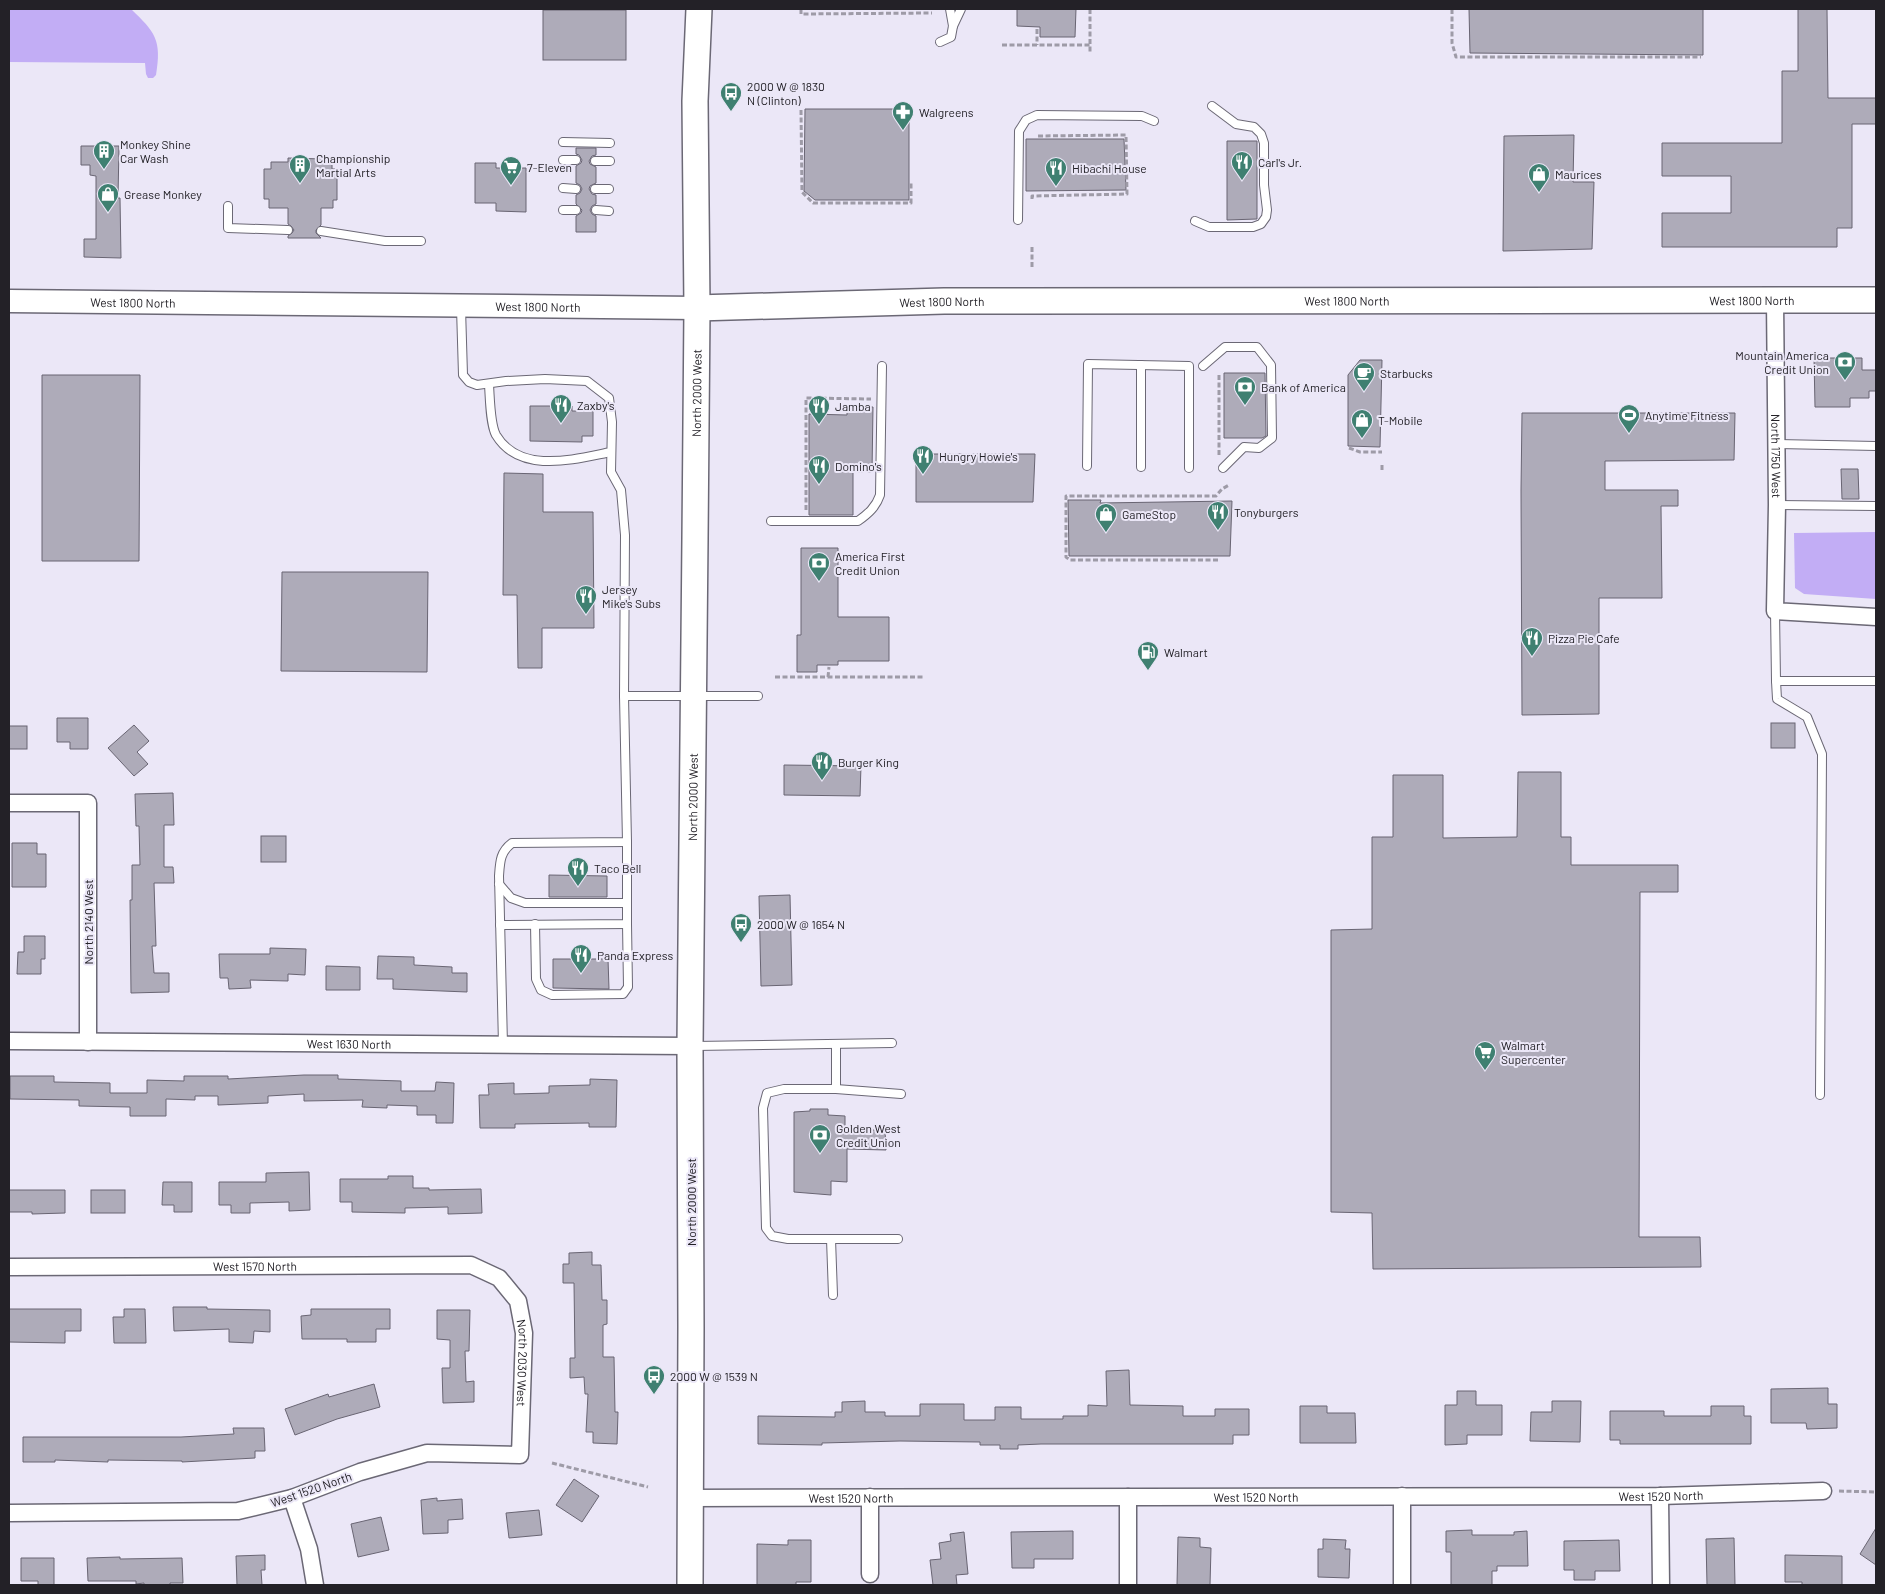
<svg xmlns="http://www.w3.org/2000/svg" width="1885" height="1594" viewBox="0 0 1885 1594" font-family="Barlow,sans-serif">
<style>
.green{fill:#c2adf5}
.building{fill:#aeabb9;stroke:#696573}
.lines{fill:none;stroke-linecap:round;stroke-linejoin:round}
.service-casing{stroke:#6b6875;stroke-width:10}
.minor-casing{stroke:#6b6875;stroke-width:19}
.secondary-casing{stroke:#6b6875;stroke-width:25}
.primary-casing{stroke:#6b6875;stroke-width:28}
.path{stroke:#9e9ba7;stroke-width:3;stroke-dasharray:5 2.5;stroke-linecap:butt}
.service{stroke:#fff;stroke-width:8}
.minor{stroke:#fff;stroke-width:16}
.secondary{stroke:#fff;stroke-width:22}
.primary{stroke:#fff;stroke-width:25}
.labels{text-anchor:middle;dominant-baseline:central;stroke-width:4;stroke-linejoin:round;paint-order:stroke}
.poi-label{font-size:12px;fill:#232127;stroke:#ebe7f7;text-anchor:start}
.street-label{font-size:12px;fill:#232127;stroke:#ebe7f7}
</style>
<rect width="100%" height="100%" fill="#ebe7f7"/>
<g class="green">
<path d="M9,9H131C155,32 162,40 156,75L153,78H148L146,74L145,63L9,62Z"/>
<path d="M1876,532V599L1804,594L1795,588L1794,533Z"/>
</g>
<g class="building">
<path d="M1017,9H1076L1075,37H1040V27L1017,26Z"/>
<path d="M1469,9H1703V55L1470,53Z"/>
<path d="M1798,9H1827L1828,98H1876V124H1852V228H1837V247H1662V213H1731V176H1662V143H1782V71H1798Z"/>
<rect x="543" y="10" width="83" height="50"/>
<path d="M805,109H909V200H815L804,191Z"/>
<path d="M1574,135L1573,182H1594L1592,249L1503,251L1504,136Z"/>
<path d="M1026,139H1124L1126,190L1026,191Z"/>
<path d="M1227,141H1257V219L1227,220Z"/>
<path d="M81,146H119L118,198H120L121,258L84,257V239H96V176L90,175V165H81Z"/>
<path d="M576,148H596V155L592,156L589,161L590,164L596,167V183L590,186L589,189L592,194L596,195V204L592,206L590,210L592,214L596,216V232H576V216L581,213L582,210L576,204V195L580,193L582,189L580,185L576,183V166L581,163L582,160L579,155L576,154Z"/>
<path d="M288,158L323,159V162H332V169H337V200H333V208H321V225L316,230V233L321,238H288V236L292,233L294,230L291,226L288,224V208H269V199H264V169H271V162H288Z"/>
<path d="M475,163H496V168H526V212L496,211V203H475Z"/>
<path d="M1814,358H1862V370H1876V391H1869V398H1850V407H1815Z"/>
<path d="M1360,360H1382L1380,447L1348,446V375Z"/>
<path d="M1224,373H1265L1266,436L1262,438H1224Z"/>
<path d="M42,375H140L139,561H42Z"/>
<path d="M530,406H572V411H593V436H582V442L530,441Z"/>
<path d="M847,407H873L872,472H853V515H809V414L847,415Z"/>
<path d="M1522,413H1735L1734,460L1605,461V490H1678V506H1661L1662,598H1599V714L1522,715L1521,490Z"/>
<path d="M916,454H1035L1033,502H916Z"/>
<path d="M1841,469H1858L1859,499H1842Z"/>
<path d="M504,473L543,474V512H593L594,628H542V668H518L517,595H503Z"/>
<path d="M1068,500H1101L1100,503L1232,501L1230,556H1069Z"/>
<path d="M801,548H838V617H889V661H838V665H817V672H797V635H801Z"/>
<path d="M282,572H428L427,672L281,671Z"/>
<path d="M57,718H88V749H70V742H57Z"/>
<rect x="1771" y="723" width="24" height="25"/>
<path d="M134,725L149,741L137,752L148,764L134,776L108,748Z"/>
<rect x="9" y="726" width="18" height="23"/>
<path d="M784,765L861,766L860,796L784,795Z"/>
<path d="M1518,772H1561V837H1571V865H1678V892H1640L1639,1237H1700L1701,1267L1373,1269L1372,1213L1331,1212V930L1372,929V837H1393V775H1443V838L1517,837Z"/>
<path d="M173,793L174,825H164V867H173L174,883H154L156,946H152L154,973H169V992L131,993L130,900H132V865H140L139,826H136L135,794Z"/>
<rect x="261" y="836" width="25" height="26"/>
<path d="M12,843H37V854H46V887H12Z"/>
<path d="M549,875L607,876V897H549Z"/>
<path d="M790,895L792,985L761,986L759,896Z"/>
<path d="M24,936H45V959H41V974H17L18,952H24Z"/>
<path d="M270,948L306,949L305,975L288,974V981L250,980L251,988L229,989L228,978H220L219,954H270Z"/>
<path d="M378,956L414,957V965L452,967V973H467V992L393,989V979H377Z"/>
<path d="M553,959H608L609,989L553,988Z"/>
<path d="M326,966L360,967V990H326Z"/>
<path d="M304,1075H338V1079L401,1081V1091H435L436,1082L454,1083L453,1123H436V1115H417V1106L387,1105V1108L362,1107L363,1100L304,1101V1094L268,1096V1103L218,1105V1096H195V1100L166,1099V1116H130V1107L79,1106V1100L10,1099V1076H54V1082L110,1083V1093H147V1080L184,1081V1076H228V1079Z"/>
<path d="M590,1079L617,1080L616,1127H589V1123L515,1124V1128H480L479,1095H489L488,1084L514,1083V1094L549,1093V1086L590,1085Z"/>
<path d="M810,1109H828V1115L845,1116V1130H885L886,1150L847,1149V1182L831,1181V1195L794,1192V1112L810,1111Z"/>
<path d="M309,1172L310,1210L289,1211V1202L250,1203V1213H231V1205H219V1182H266V1173Z"/>
<path d="M388,1176H413V1188H429V1190L481,1189L482,1213L448,1214V1207L405,1208V1213L352,1212V1202H340V1179H388Z"/>
<path d="M163,1182H192V1212H174V1205H162Z"/>
<path d="M9,1190H65V1213L32,1214V1212H9Z"/>
<rect x="91" y="1190" width="34" height="23"/>
<path d="M592,1252V1265H601L602,1300H607V1324L603,1325V1357H614L615,1412H618L617,1444L593,1443V1432H586L588,1394H585L584,1377L570,1378V1358H575L574,1283H563V1264H569V1253Z"/>
<path d="M173,1307H207V1309L270,1310V1332L254,1331L253,1343L229,1342V1329L174,1331Z"/>
<path d="M9,1309H81V1331H65V1343L9,1342Z"/>
<path d="M124,1309H145L146,1343H114L113,1317H124Z"/>
<path d="M311,1309H390V1329H376V1342H347V1339H302L301,1316L311,1315Z"/>
<path d="M437,1310H470L469,1351H465L466,1382L474,1381V1402L443,1403L442,1368H450V1340L437,1339Z"/>
<path d="M1129,1370L1130,1405L1183,1406V1416H1215V1409H1249V1435H1233V1444H1041L1018,1445V1449H1000V1445H980V1442L900,1441L822,1443V1445L758,1444V1416L835,1417V1412H842V1402L865,1401V1412H885V1416H920V1404H964V1420H995V1407H1021V1419H1063V1416H1088V1405L1107,1406L1106,1371Z"/>
<path d="M374,1384L380,1407L337,1419L295,1435L285,1409L328,1394L329,1397Z"/>
<path d="M1828,1388V1404H1837V1428L1807,1429L1806,1423H1771V1389Z"/>
<path d="M1457,1391H1476V1405H1502V1435H1467V1444L1445,1445V1405H1457Z"/>
<path d="M1552,1401H1581L1580,1442L1530,1441L1531,1412H1552Z"/>
<path d="M1300,1406H1327V1413H1355L1356,1443H1300Z"/>
<path d="M1711,1406H1744V1416H1751V1444H1620V1440H1610V1411H1664V1416H1711Z"/>
<path d="M233,1428H264L265,1451H255V1458L182,1462V1461L108,1460V1462L55,1460V1462H23V1437H181L234,1434Z"/>
<path d="M574,1479L599,1496L582,1522L556,1505Z"/>
<path d="M437,1498V1501L462,1499L463,1519L448,1520V1533L423,1534L421,1500Z"/>
<path d="M539,1510L542,1535L509,1538L506,1513Z"/>
<path d="M381,1517L389,1550L358,1557L351,1524Z"/>
<path d="M1876,1528V1565L1860,1554Z"/>
<path d="M1472,1530V1535H1514V1532L1527,1531L1528,1566H1497V1571H1492V1585H1451V1552H1446V1531Z"/>
<path d="M1073,1531V1559H1034V1568H1012L1011,1532Z"/>
<path d="M964,1532L968,1574L956,1575L957,1585H933L930,1560L941,1559L939,1543L951,1541L950,1534Z"/>
<path d="M1178,1537L1200,1538V1547L1211,1548L1210,1585H1177Z"/>
<path d="M1734,1538L1735,1585H1707L1706,1539Z"/>
<path d="M1323,1539L1346,1540L1345,1549H1350L1349,1578L1318,1577V1549H1323Z"/>
<path d="M788,1540H811V1582H796V1585H757V1544L788,1545Z"/>
<path d="M1619,1540L1620,1571H1595V1580H1574V1570H1564V1541Z"/>
<path d="M265,1555V1570H261L262,1585H237L236,1556Z"/>
<path d="M1785,1555L1842,1556V1585H1802V1582H1785Z"/>
<path d="M120,1557V1559L182,1558L183,1583H170V1585H144V1583L136,1584V1581H88L87,1558Z"/>
<path d="M21,1558H54V1585H38V1581H21Z"/>
</g>
<g class="lines">
<g class="service-casing">
<g id="service">
<path d="M953,26L961,9"/>
<path d="M940,42L951,37L953,26L950,9"/>
<path d="M563,142L610,143"/>
<path d="M563,160H576"/>
<path d="M595,161H610"/>
<path d="M563,188L576,189"/>
<path d="M595,189H609"/>
<path d="M228,206V228L288,230"/>
<path d="M563,210H576"/>
<path d="M596,210L609,211"/>
<path d="M1018,220L1019,131L1026,120L1037,115L1142,116L1154,121"/>
<path d="M1195,221L1209,227H1253L1261,224L1266,217L1267,210L1264,185V143L1261,134L1254,127L1236,124L1212,106"/>
<path d="M321,231L385,241H421"/>
<path d="M461,308L463,375L469,382L477,385L506,381L545,379L587,381L609,398L612,422L611,472L621,490L625,535L624,696L627,842L512,843C500,852 500,862 499,876L503,1045"/>
<path d="M1203,366L1225,347H1257L1271,365L1272,438L1259,448L1244,447L1223,468"/>
<path d="M489,385C490,398 490,424 496,435C520,475 575,459 611,452"/>
<path d="M1776,444L1876,446"/>
<path d="M1087,466L1088,364L1189,366V468"/>
<path d="M1141,467V365"/>
<path d="M1777,505L1876,506"/>
<path d="M771,521H858C868,514 876,507 880,495L882,366"/>
<path d="M1775,611L1776,681H1876"/>
<path d="M1776,681L1777,699L1807,717L1822,754L1820,1095"/>
<path d="M624,696H758"/>
<path d="M499,884L511,898L525,903H627"/>
<path d="M535,924L536,979L541,990L552,995L623,994L628,987L627,924"/>
<path d="M500,925L627,924V842"/>
<path d="M836,1044V1089H784L767,1093L763,1108L766,1228L772,1236L788,1239H898"/>
<path d="M694,1046L892,1043"/>
<path d="M836,1089L901,1094"/>
<path d="M831,1239L833,1295"/>
</g>
</g>
<g class="minor-casing">
<g id="minor">
<path id="s1" d="M1775,300L1777,505L1775,611L1876,617"/>
<path d="M9,803H88V1042"/>
<path id="s2" d="M9,1041L690,1046"/>
<path id="s3" d="M9,1267L471,1265L499,1278L518,1301L524,1333L520,1455L427,1453L360,1472L292,1498L238,1511L9,1513"/>
<path d="M1402,1496V1585"/>
<path d="M1660,1496L1661,1585"/>
<path d="M870,1497V1574"/>
<path d="M1128,1497V1585"/>
<path d="M292,1498L309,1549L315,1585"/>
<path id="s4" d="M690,1498L1660,1496L1823,1491"/>
</g>
</g>
<g class="secondary-casing">
<g id="secondary">
<path id="s5" d="M9,301L697,308"/>
</g>
</g>
<g class="primary-casing">
<g id="primary">
<path id="s6" d="M697,308L944,301L1876,300"/>
<path id="s7" d="M690,1585L691,1327L690,1046L695,539L697,308L695,101L699,9"/>
</g>
</g>
<g class="path">
<path d="M801,9V14L932,13"/>
<path d="M1090,9V52"/>
<path d="M1452,9V43L1456,57H1701"/>
<path d="M1037,29V45"/>
<path d="M1002,45H1090"/>
<path d="M801,110L802,192L813,203H911V182"/>
<path d="M1032,199V196L1127,194L1126,135L1038,136"/>
<path d="M1032,247V269"/>
<path d="M1349,448L1360,452H1382"/>
<path d="M1219,455V374"/>
<path d="M1382,465V471"/>
<path d="M806,510V398L871,399"/>
<path d="M1218,560H1070L1066,557V496H1216L1222,489L1229,485"/>
<path d="M775,677H925"/>
<path d="M828,677L829,667"/>
<path d="M552,1463L648,1487"/>
<path d="M1839,1491L1876,1492"/>
</g>
<use href="#service" class="service"/>
<use href="#minor" class="minor"/>
<use href="#secondary" class="secondary"/>
<use href="#primary" class="primary"/>
</g>
<defs>
<g id="bus-pin" transform="scale(1.125)"><path d="M0 17L-7.5 6A9.5 9.5 0 1 1 7.5 6Z" fill="#3f8071" stroke="#ebe7f7"/><path d="M-5-6H5V4H4V6H2V4H-2V6H-4V4H-5ZM-3.5-4V0h7V-4ZM-3.5 1.2v1.5H-2V1.2ZM2 1.2v1.5H3.5V1.2Z" fill="#fff"/></g>
<g id="pharmacy-pin" transform="scale(1.125)"><path d="M0 17L-7.5 6A9.5 9.5 0 1 1 7.5 6Z" fill="#3f8071" stroke="#ebe7f7"/><path d="M-2-6h4v4h4v4h-4v4h-4v-4h-4v-4h4Z" fill="#fff"/></g>
<g id="building-pin" transform="scale(1.125)"><path d="M0 17L-7.5 6A9.5 9.5 0 1 1 7.5 6Z" fill="#3f8071" stroke="#ebe7f7"/><path d="M-4-6H4V6H1V3H-1V6H-4ZM-2.5-4.3h1.7v1.8h-1.7ZM.8-4.3h1.7v1.8H.8ZM-2.5-1h1.7V.8h-1.7ZM.8-1h1.7V.8H.8Z" fill="#fff"/></g>
<g id="restaurant-pin" transform="scale(1.125)"><path d="M0 17L-7.5 6A9.5 9.5 0 1 1 7.5 6Z" fill="#3f8071" stroke="#ebe7f7"/><path d="M-5-6h1v4h1v-4h1v4h1v-4h1v5L-1.5 .5V6h-2V.5L-5-1ZM5-6V6H3V1.5H1.5Q1.5-4 5-6Z" fill="#fff"/></g>
<g id="supermarket-pin" transform="scale(1.125)"><path d="M0 17L-7.5 6A9.5 9.5 0 1 1 7.5 6Z" fill="#3f8071" stroke="#ebe7f7"/><path d="M-6-5.5h2.5l.6 2H6L4.5 2H-2.5L-4.4-4H-6ZM-1.5 3.2a1.3 1.3 0 1 0 .1 0ZM3 3.2a1.3 1.3 0 1 0 .1 0Z" fill="#fff"/></g>
<g id="shop-pin" transform="scale(1.125)"><path d="M0 17L-7.5 6A9.5 9.5 0 1 1 7.5 6Z" fill="#3f8071" stroke="#ebe7f7"/><path d="M-5-2.5h2.3a2.7 3.5 0 0 1 5.4 0H5L5.5 6h-11ZM-1.5-2.5h3a1.5 2.3 0 0 0-3 0Z" fill="#fff"/></g>
<g id="bank-pin" transform="scale(1.125)"><path d="M0 17L-7.5 6A9.5 9.5 0 1 1 7.5 6Z" fill="#3f8071" stroke="#ebe7f7"/><path d="M-6-4H6V4H-6ZM0-2.3a2.3 2.3 0 1 0 0 4.6a2.3 2.3 0 1 0 0-4.6Z" fill="#fff"/></g>
<g id="cafe-pin" transform="scale(1.125)"><path d="M0 17L-7.5 6A9.5 9.5 0 1 1 7.5 6Z" fill="#3f8071" stroke="#ebe7f7"/><path d="M-5.5-4.5H6V0H3Q3 3.5 0 3.5H-2.5Q-5.5 3.5-5.5 0ZM3-3.2v2h1.7v-2ZM-6 4.5H4V6H-6Z" fill="#fff"/></g>
<g id="stadium-pin" transform="scale(1.125)"><path d="M0 17L-7.5 6A9.5 9.5 0 1 1 7.5 6Z" fill="#3f8071" stroke="#ebe7f7"/><path d="M0-5a6.5 5 0 1 0 0 10a6.5 5 0 1 0 0-10ZM-3.5-1.8h7v3.6h-7Z" fill="#fff"/></g>
<g id="fuel-pin" transform="scale(1.125)"><path d="M0 17L-7.5 6A9.5 9.5 0 1 1 7.5 6Z" fill="#3f8071" stroke="#ebe7f7"/><path d="M-5.5-6h7V0h2V4h1.3V-2.5L3-4.5l.8-.8L6-3V5H2.5V1h-1V6h-7ZM-4.2-4.7v3.2H.2V-4.7Z" fill="#fff"/></g>
</defs>
<g fill-rule="evenodd">
<use href="#bus-pin" x="731" y="93"/>
<use href="#pharmacy-pin" x="903" y="112"/>
<use href="#building-pin" x="104" y="151"/>
<use href="#restaurant-pin" x="1242" y="162"/>
<use href="#building-pin" x="300" y="165"/>
<use href="#supermarket-pin" x="511" y="167"/>
<use href="#restaurant-pin" x="1056" y="168"/>
<use href="#shop-pin" x="1539" y="174"/>
<use href="#shop-pin" x="108" y="194"/>
<use href="#bank-pin" x="1845" y="362"/>
<use href="#cafe-pin" x="1364" y="373"/>
<use href="#bank-pin" x="1245" y="387"/>
<use href="#restaurant-pin" x="561" y="405"/>
<use href="#restaurant-pin" x="819" y="406"/>
<use href="#stadium-pin" x="1629" y="415"/>
<use href="#shop-pin" x="1362" y="420"/>
<use href="#restaurant-pin" x="923" y="456"/>
<use href="#restaurant-pin" x="819" y="466"/>
<use href="#restaurant-pin" x="1218" y="512"/>
<use href="#shop-pin" x="1106" y="514"/>
<use href="#bank-pin" x="819" y="563"/>
<use href="#restaurant-pin" x="586" y="596"/>
<use href="#restaurant-pin" x="1532" y="638"/>
<use href="#fuel-pin" x="1148" y="652"/>
<use href="#restaurant-pin" x="822" y="762"/>
<use href="#restaurant-pin" x="578" y="868"/>
<use href="#bus-pin" x="741" y="924"/>
<use href="#restaurant-pin" x="581" y="955"/>
<use href="#supermarket-pin" x="1485" y="1052"/>
<use href="#bank-pin" x="820" y="1135"/>
<use href="#bus-pin" x="654" y="1376"/>
</g>
<g class="labels">
<g class="poi-label">
<text x="747" y="86">2000 W @ 1830<tspan x="747" dy="14">N (Clinton)</tspan></text>
<text x="919" y="112">Walgreens</text>
<text x="120" y="144">Monkey Shine<tspan x="120" dy="14">Car Wash</tspan></text>
<text x="316" y="158">Championship<tspan x="316" dy="14">Martial Arts</tspan></text>
<text x="1258" y="162">Carl's Jr.</text>
<text x="527" y="167">7-Eleven</text>
<text x="1072" y="168">Hibachi House</text>
<text x="1555" y="174">Maurices</text>
<text x="124" y="194">Grease Monkey</text>
<text x="1829" y="355" text-anchor="end">Mountain America<tspan x="1829" dy="14">Credit Union</tspan></text>
<text x="1380" y="373">Starbucks</text>
<text x="1261" y="387">Bank of America</text>
<text x="577" y="405">Zaxby's</text>
<text x="835" y="406">Jamba</text>
<text x="1645" y="415">Anytime Fitness</text>
<text x="1378" y="420">T-Mobile</text>
<text x="939" y="456">Hungry Howie's</text>
<text x="835" y="466">Domino's</text>
<text x="1234" y="512">Tonyburgers</text>
<text x="1122" y="514">GameStop</text>
<text x="835" y="556">America First<tspan x="835" dy="14">Credit Union</tspan></text>
<text x="602" y="589">Jersey<tspan x="602" dy="14">Mike's Subs</tspan></text>
<text x="1548" y="638">Pizza Pie Cafe</text>
<text x="1164" y="652">Walmart</text>
<text x="838" y="762">Burger King</text>
<text x="594" y="868">Taco Bell</text>
<text x="757" y="924">2000 W @ 1654 N</text>
<text x="597" y="955">Panda Express</text>
<text x="1501" y="1045">Walmart<tspan x="1501" dy="14">Supercenter</tspan></text>
<text x="836" y="1128">Golden West<tspan x="836" dy="14">Credit Union</tspan></text>
<text x="670" y="1376">2000 W @ 1539 N</text>
</g>
<g class="street-label">
<text stroke="none"><textPath href="#s6" startOffset="1055">West 1800 North</textPath></text>
<text stroke="none"><textPath href="#s6" startOffset="650">West 1800 North</textPath></text>
<text stroke="none"><textPath href="#s5" startOffset="124">West 1800 North</textPath></text>
<text stroke="none"><textPath href="#s6" startOffset="245">West 1800 North</textPath></text>
<text stroke="none"><textPath href="#s5" startOffset="529">West 1800 North</textPath></text>
<text stroke="none"><textPath href="#s7" startOffset="1192">North 2000 West</textPath></text>
<text stroke="none"><textPath href="#s1" startOffset="156">North 1750 West</textPath></text>
<text stroke="none"><textPath href="#s7" startOffset="788">North 2000 West</textPath></text>
<text transform="translate(88 922) rotate(-90)">North 2140 West</text>
<text stroke="none"><textPath href="#s2" startOffset="340">West 1630 North</textPath></text>
<text transform="translate(691 1202) rotate(-90)">North 2000 West</text>
<text stroke="none"><textPath href="#s3" startOffset="246">West 1570 North</textPath></text>
<text stroke="none"><textPath href="#s3" startOffset="585">North 2030 West</textPath></text>
<text transform="translate(311 1489) rotate(-19)">West 1520 North</text>
<text stroke="none"><textPath href="#s4" startOffset="971">West 1520 North</textPath></text>
<text stroke="none"><textPath href="#s4" startOffset="161">West 1520 North</textPath></text>
<text stroke="none"><textPath href="#s4" startOffset="566">West 1520 North</textPath></text>
</g>
</g>
<rect width="1885" height="1594" fill="none" stroke="#232127" stroke-width="20"/>
</svg>
